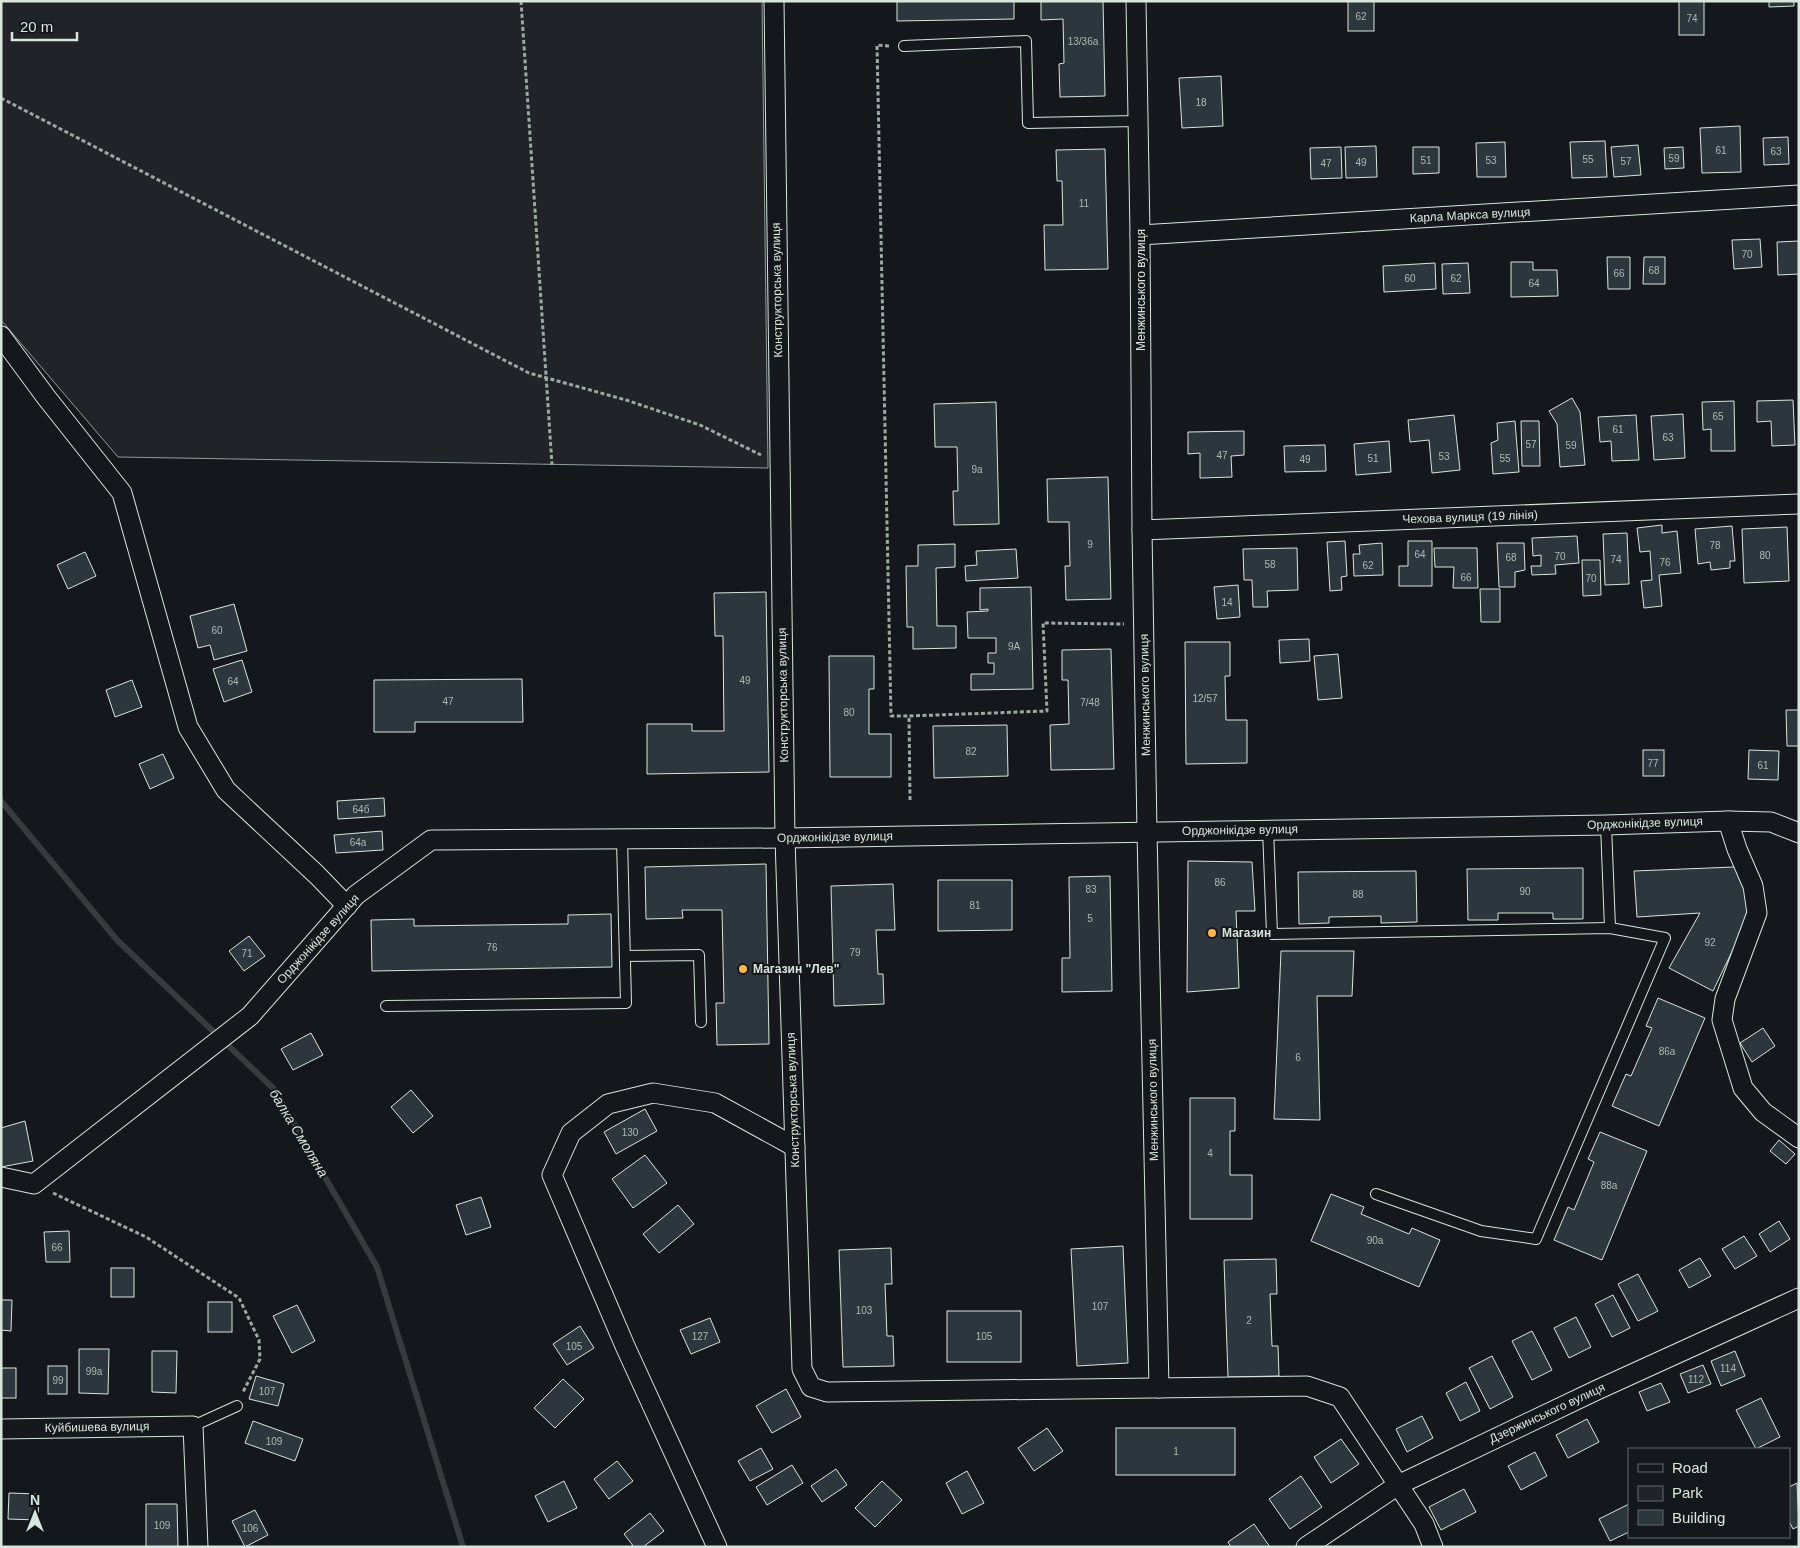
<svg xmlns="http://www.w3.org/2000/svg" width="1800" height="1548" viewBox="0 0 1800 1548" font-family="Helvetica,sans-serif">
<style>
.green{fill:#202428;stroke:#939e99}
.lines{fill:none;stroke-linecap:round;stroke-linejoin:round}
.stream{stroke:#363b3e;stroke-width:6}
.building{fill:#2c363c;stroke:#d8e6dc}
.service-casing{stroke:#d8e6dc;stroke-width:12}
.minor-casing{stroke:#d8e6dc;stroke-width:21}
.path{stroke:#9da8a2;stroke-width:3;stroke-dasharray:4 2.5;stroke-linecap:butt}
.service{stroke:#14181c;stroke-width:10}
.minor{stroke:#14181c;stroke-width:19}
.poi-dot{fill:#ffb74d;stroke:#14181c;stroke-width:2}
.labels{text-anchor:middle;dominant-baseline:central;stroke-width:4;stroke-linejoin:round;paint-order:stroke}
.number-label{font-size:10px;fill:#adbab4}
.street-label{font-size:12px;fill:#d8e6dc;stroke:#14181c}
.poi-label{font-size:12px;font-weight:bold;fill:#d8e6dc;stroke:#14181c;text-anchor:start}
.water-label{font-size:14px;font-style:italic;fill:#d8e6dc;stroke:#14181c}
</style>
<rect width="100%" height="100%" fill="#14181c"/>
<path class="green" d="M1,1H762L768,468L118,457L1,320Z"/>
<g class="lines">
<path class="stream" d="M1,801L117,940L274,1089L377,1267L463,1547"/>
</g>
<g class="building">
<path d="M897,1H1014V19L897,21Z"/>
<path d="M1041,1H1103L1105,96L1060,97L1059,64L1064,63L1063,19L1041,20Z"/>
<rect x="1348" y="1" width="26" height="30"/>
<rect x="1679" y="1" width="25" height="34"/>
<path d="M1769,1H1794V6L1769,7Z"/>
<path d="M1221,76L1223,126L1182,128L1179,78Z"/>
<path d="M1740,126L1741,172L1702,173L1700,128Z"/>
<path d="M1788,137L1789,164L1764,165L1763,138Z"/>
<path d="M1605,141L1607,177L1572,178L1570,142Z"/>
<path d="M1505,142L1506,177H1477L1476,143Z"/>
<path d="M1638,145L1641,175L1614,177L1611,147Z"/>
<path d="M1376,146L1377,177L1346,178L1345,147Z"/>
<path d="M1341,147L1342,178L1311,179L1310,148Z"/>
<path d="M1413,147H1439V173L1413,174Z"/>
<path d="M1683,147L1684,168L1665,169L1664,148Z"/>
<path d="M1105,149L1108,269L1045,270L1044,225H1063L1062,181H1057L1056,150Z"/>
<path d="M1760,239L1762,267L1734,269L1732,240Z"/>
<path d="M1799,241V274L1778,275L1777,242Z"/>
<path d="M1607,257H1630V289H1608Z"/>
<path d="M1644,257H1665V284H1643Z"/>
<path d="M1511,262H1533V270H1557L1558,296L1511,297Z"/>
<path d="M1435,263L1436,289L1384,292L1383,266Z"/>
<path d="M1468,263L1470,293L1443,294L1442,264Z"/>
<path d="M1572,398L1580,412L1585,465L1560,467L1557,424L1549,411Z"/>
<path d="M1793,400L1795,445L1772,446L1771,421L1757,422V401Z"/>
<path d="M1734,401L1735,451H1711V429L1703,430L1702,402Z"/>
<path d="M996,402L999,524L954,525L953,491H958L957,447H935L934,404Z"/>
<path d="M1683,414L1685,458L1654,460L1651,416Z"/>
<path d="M1454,415L1460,470L1432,473L1429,440L1410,442L1408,420Z"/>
<path d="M1636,415L1639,460L1612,461L1611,441L1600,442L1598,417Z"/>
<path d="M1515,421L1519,472L1493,474L1491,443L1498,440L1497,423Z"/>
<path d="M1521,421H1539L1540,466H1522Z"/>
<path d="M1244,431V455L1231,456L1232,477L1200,478V453L1188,454V432Z"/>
<path d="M1389,441L1391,472L1356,475L1354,444Z"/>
<path d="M1325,445L1326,471L1285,472L1284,446Z"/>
<path d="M1108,477L1111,599L1066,600L1065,566H1070L1069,522H1048L1047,479Z"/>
<path d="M1662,525V533L1677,531L1681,573L1659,575L1662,606L1644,608L1641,581L1652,580L1650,551L1640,552L1637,528Z"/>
<path d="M1732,526L1735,561H1730V568L1711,570L1710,562L1698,564L1695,529Z"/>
<path d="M1787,527L1789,581L1744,583L1742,529Z"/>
<path d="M1627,533L1629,584L1605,585L1603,534Z"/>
<path d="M1577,536L1579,563L1555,565L1556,574L1532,575L1531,566H1541V555L1533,556L1532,538Z"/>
<path d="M1345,541L1347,576L1341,577L1342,590L1330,591L1327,542Z"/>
<path d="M1408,541H1432V586H1399V566H1408Z"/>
<path d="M1382,543L1383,575L1354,576L1353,554H1360L1359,545Z"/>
<path d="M1497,543H1524L1525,570L1515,572V587H1499Z"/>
<path d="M955,544V567L936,568L937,626H956V648L913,649V627H907L906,566H918V545Z"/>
<path d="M1297,548L1298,590L1267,591L1268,607H1253L1252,580H1244L1243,549Z"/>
<path d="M1434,548H1477L1478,588H1453L1454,567H1435Z"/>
<path d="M1016,549L1018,578L966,581L965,566L977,565L976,551Z"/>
<path d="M85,552L96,576L68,589L57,565Z"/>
<path d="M1582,560H1600L1601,595L1583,596Z"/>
<path d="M1238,585L1240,617L1217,619L1214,587Z"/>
<path d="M1031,587L1033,689L971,690V674H994V663H988V653H996V638H968L967,612L988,611V609L980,610V588Z"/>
<path d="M1480,589H1500V622H1481Z"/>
<path d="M766,592L769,772L647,774V724H692V731H724L723,636H715L714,593Z"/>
<path d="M234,604L247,651L214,660L210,645L198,648L190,616Z"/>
<path d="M1309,639L1310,661L1280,663L1279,640Z"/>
<path d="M1185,642H1230V676H1225L1226,720H1247V763L1186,764Z"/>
<path d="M1111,649L1114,769L1051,770L1050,725L1069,724L1068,680H1062V650Z"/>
<path d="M1338,654L1342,698L1318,700L1314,656Z"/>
<path d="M829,656H874V689H869V734H891V777H830Z"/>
<path d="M242,660L252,692L224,702L213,669Z"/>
<path d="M522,679L523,722H415V732H374V680Z"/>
<path d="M132,680L142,707L115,717L106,690Z"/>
<path d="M1786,710H1799V746H1787Z"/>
<path d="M1007,725L1008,776L934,778L933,726Z"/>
<rect x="1643" y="750" width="21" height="26"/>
<path d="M1749,750L1779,751L1778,780L1748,779Z"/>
<path d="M163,754L174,778L150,789L139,764Z"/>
<path d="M384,798L385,816L338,819L337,801Z"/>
<path d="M382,831L383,850L336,853L334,835Z"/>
<path d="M1188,861L1252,862L1255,911H1236L1239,988L1187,992Z"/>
<path d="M766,864L769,1044L717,1045L716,1003H724L722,910H682L683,918L646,919L645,867Z"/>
<path d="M1734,867L1747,885L1752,910L1713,991L1669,968L1700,913L1637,917L1634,871Z"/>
<path d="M1583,868V919H1553V913H1498V920H1468L1467,869Z"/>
<path d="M1416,871L1417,922L1381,923V916L1329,917V923L1299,924L1298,872Z"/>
<path d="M1110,876L1112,991L1062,992V958H1070L1069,877Z"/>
<path d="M938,880H1012V930L938,931Z"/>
<path d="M893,884L895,930H876L878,974H883L884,1004L834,1006L831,886Z"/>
<path d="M611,914L612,967L372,971L371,920L414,919V926L568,924V915Z"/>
<path d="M249,936L265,956L244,971L229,951Z"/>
<path d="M1281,951H1354L1352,996H1317L1320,1120L1274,1119Z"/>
<path d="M1658,998L1705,1018L1659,1126L1612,1106L1626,1074L1631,1076L1652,1028L1646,1026Z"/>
<path d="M1763,1028L1775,1046L1752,1062L1740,1043Z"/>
<path d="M311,1033L323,1055L293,1070L281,1049Z"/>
<path d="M411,1090L433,1116L413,1133L391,1107Z"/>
<path d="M1190,1098H1235V1131H1230V1175H1252V1219H1190Z"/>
<path d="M645,1109L657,1131L616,1154L604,1132Z"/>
<path d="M25,1121L33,1161L1,1167V1128Z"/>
<path d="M1600,1132L1647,1151L1602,1260L1554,1240L1568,1207L1574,1210L1594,1162L1588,1159Z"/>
<path d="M1779,1140L1795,1154L1786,1164L1770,1151Z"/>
<path d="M645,1155L667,1183L633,1208L612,1179Z"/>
<path d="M1331,1194L1364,1207L1361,1214L1409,1234L1412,1228L1440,1240L1419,1287L1311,1241Z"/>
<path d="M481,1197L491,1227L466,1235L456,1205Z"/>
<path d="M678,1205L694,1224L659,1253L643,1234Z"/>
<path d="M1779,1221L1790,1239L1770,1252L1759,1234Z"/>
<path d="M69,1231L70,1262H46L44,1232Z"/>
<path d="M1744,1236L1757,1256L1735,1269L1722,1249Z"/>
<path d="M1123,1246L1128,1363L1077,1366L1071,1249Z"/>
<path d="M891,1248L892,1284H885L887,1336H893L894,1366L843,1367L839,1250Z"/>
<path d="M1700,1258L1711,1276L1689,1288L1679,1270Z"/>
<path d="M1276,1259L1277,1294H1270L1272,1346H1278L1279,1376L1228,1377L1224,1260Z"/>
<rect x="111" y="1268" width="23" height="29"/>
<path d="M1638,1274L1658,1311L1638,1321L1618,1284Z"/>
<path d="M1613,1295L1630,1328L1612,1337L1595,1304Z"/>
<path d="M1,1300H12L11,1331L1,1330Z"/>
<rect x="208" y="1302" width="24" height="30"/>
<path d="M297,1305L315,1341L292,1353L273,1316Z"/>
<rect x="947" y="1311" width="74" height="51"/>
<path d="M1576,1317L1591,1347L1569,1358L1554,1328Z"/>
<path d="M710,1318L720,1342L691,1354L680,1330Z"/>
<path d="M580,1326L594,1348L567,1365L553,1344Z"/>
<path d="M1532,1331L1552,1370L1532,1380L1512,1341Z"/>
<path d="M79,1349H109L108,1394L79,1393Z"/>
<path d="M152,1351H177L176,1393L152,1392Z"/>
<path d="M1735,1351L1745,1376L1721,1386L1711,1361Z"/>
<path d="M1492,1356L1513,1397L1490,1409L1469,1368Z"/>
<path d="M1703,1365L1711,1384L1688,1393L1680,1374Z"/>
<rect x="48" y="1366" width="19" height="28"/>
<rect x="1" y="1368" width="15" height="30"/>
<path d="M256,1376L284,1384L278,1406L249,1399Z"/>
<path d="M563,1379L584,1399L555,1428L534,1408Z"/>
<path d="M1466,1382L1480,1411L1460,1421L1446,1393Z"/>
<path d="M1661,1383L1670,1402L1647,1411L1639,1392Z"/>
<path d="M786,1389L801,1417L772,1433L756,1406Z"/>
<path d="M1761,1398L1780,1437L1756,1449L1736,1410Z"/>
<path d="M1422,1416L1433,1438L1407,1452L1396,1429Z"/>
<path d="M1587,1419L1599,1442L1568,1458L1556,1435Z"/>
<path d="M253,1421L303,1439L295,1461L245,1443Z"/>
<path d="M1047,1428L1063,1451L1034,1471L1018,1448Z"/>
<rect x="1116" y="1428" width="119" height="47"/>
<path d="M1341,1439L1359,1464L1331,1483L1314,1457Z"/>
<path d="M761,1448L773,1469L750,1481L738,1461Z"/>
<path d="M1535,1452L1547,1476L1521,1490L1508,1466Z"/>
<path d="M617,1461L633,1481L609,1499L594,1479Z"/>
<path d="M792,1465L803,1483L767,1505L756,1487Z"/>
<path d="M836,1469L847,1485L822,1502L811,1486Z"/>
<path d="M967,1471L984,1503L962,1514L946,1483Z"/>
<path d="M1301,1476L1322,1507L1290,1529L1269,1499Z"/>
<path d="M564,1481L577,1508L548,1522L535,1496Z"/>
<path d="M882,1481L902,1500L875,1527L855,1508Z"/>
<path d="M1797,1483L1799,1526L1793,1529L1789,1521V1487Z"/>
<path d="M1464,1489L1476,1512L1441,1530L1429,1507Z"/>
<path d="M9,1493L39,1494L38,1520L8,1519Z"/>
<path d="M146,1504H177L178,1547H146Z"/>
<path d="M1629,1504V1532L1610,1541L1599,1519Z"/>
<path d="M255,1510L268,1535L245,1547L232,1521Z"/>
<path d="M650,1513L664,1531L643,1547H634L624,1534Z"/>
<path d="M1254,1524L1270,1547H1231L1228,1542Z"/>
</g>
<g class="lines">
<g class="service-casing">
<g id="service">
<path d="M904,46L1026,41L1028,123L1138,121"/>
<path d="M1606,825L1610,928"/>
<path d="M1268,829L1272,934L1610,928L1665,938L1536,1239L1481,1231L1376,1194"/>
<path d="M625,956L699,955L701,1022"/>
<path d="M386,1006L626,1003L622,839"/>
<path d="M193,1426L237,1406"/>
</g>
</g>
<g class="minor-casing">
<g id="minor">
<path d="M774,1L785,838L802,1369L811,1387L827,1392L1307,1386L1340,1397L1424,1524L1433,1547"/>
<path d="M1136,1L1140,235L1142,530L1147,832L1159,1388"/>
<path d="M1140,235L1799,195"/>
<path d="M1,336L46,397L122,493L188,727L226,790L317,875L347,906"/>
<path d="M1142,530L1799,504"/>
<path d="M1728,821L1737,849L1753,886L1757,913L1725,999L1722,1020L1743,1088L1763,1112L1799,1138"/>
<path d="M1,1177L34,1184L250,1016L356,895L431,840L785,838L1606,825L1728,821L1771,822L1799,833"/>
<path d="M1,1429L193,1426L198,1547"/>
<path d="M717,1547L625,1346L552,1175L571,1133L608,1104L653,1093L715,1103L795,1147"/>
<path d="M1306,1547L1398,1485L1597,1390L1799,1298"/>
</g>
</g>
<g class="path">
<path d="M521,1L552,465"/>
<path d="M889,46L877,45L891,716H909"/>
<path d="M1,98L529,373L626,400L700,425L761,455"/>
<path d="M910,800L909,716L1047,711L1043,623L1124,624"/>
<path d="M53,1193L146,1237L239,1298L259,1340L260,1359L243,1392"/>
</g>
<use href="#service" class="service"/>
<use href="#minor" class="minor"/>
</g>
<g class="poi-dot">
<circle cx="1212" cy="933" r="5"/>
<circle cx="743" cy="969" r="5"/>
</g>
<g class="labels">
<g class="number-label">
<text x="1361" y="16">62</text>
<text x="1692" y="18">74</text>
<text x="1083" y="41">13/36а</text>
<text x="1201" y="102">18</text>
<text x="1721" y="150">61</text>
<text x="1776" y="151">63</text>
<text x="1674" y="158">59</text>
<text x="1588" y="159">55</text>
<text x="1426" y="160">51</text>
<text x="1491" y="160">53</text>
<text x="1626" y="161">57</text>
<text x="1361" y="162">49</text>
<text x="1326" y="163">47</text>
<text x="1084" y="203">11</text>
<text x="1747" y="254">70</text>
<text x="1654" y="270">68</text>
<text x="1619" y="273">66</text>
<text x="1410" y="278">60</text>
<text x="1456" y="278">62</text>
<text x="1534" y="283">64</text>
<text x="1718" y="416">65</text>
<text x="1618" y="429">61</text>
<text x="1668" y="437">63</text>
<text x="1531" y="444">57</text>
<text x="1571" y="445">59</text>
<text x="1222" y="455">47</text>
<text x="1444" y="456">53</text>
<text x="1373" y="458">51</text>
<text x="1505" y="458">55</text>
<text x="1305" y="459">49</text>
<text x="977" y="469">9а</text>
<text x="1090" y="544">9</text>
<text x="1715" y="545">78</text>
<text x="1420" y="554">64</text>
<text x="1765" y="555">80</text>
<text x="1560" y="556">70</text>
<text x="1511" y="557">68</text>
<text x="1616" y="559">74</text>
<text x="1665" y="562">76</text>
<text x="1270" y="564">58</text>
<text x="1368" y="565">62</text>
<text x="1466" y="577">66</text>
<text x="1591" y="578">70</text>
<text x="1227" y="602">14</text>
<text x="217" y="630">60</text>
<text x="1014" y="646">9А</text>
<text x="745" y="680">49</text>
<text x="233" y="681">64</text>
<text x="1205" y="698">12/57</text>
<text x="448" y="701">47</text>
<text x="1090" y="702">7/48</text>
<text x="849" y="712">80</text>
<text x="971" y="751">82</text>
<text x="1653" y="763">77</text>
<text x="1763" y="765">61</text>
<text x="361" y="809">64б</text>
<text x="358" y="842">64а</text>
<text x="1220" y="882">86</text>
<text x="1091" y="889">83</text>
<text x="1525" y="891">90</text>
<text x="1358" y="894">88</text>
<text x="975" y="905">81</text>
<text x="1090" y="918">5</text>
<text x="1710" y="942">92</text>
<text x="492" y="947">76</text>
<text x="855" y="952">79</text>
<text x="247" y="953">71</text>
<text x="1667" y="1051">86а</text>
<text x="1298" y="1057">6</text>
<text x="630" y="1132">130</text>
<text x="1210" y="1153">4</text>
<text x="1609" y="1185">88а</text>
<text x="1375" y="1240">90а</text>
<text x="57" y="1247">66</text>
<text x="1100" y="1306">107</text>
<text x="864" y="1310">103</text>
<text x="1249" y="1320">2</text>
<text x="700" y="1336">127</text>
<text x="984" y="1336">105</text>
<text x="574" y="1346">105</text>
<text x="1728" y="1368">114</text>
<text x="94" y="1371">99а</text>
<text x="1696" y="1379">112</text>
<text x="58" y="1380">99</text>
<text x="267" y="1391">107</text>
<text x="274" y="1441">109</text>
<text x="1176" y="1451">1</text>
<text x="162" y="1525">109</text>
<text x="250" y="1528">106</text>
</g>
<g class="street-label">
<text transform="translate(1470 215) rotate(-3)">Карла Маркса вулиця</text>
<text transform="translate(777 290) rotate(-91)">Конструкторська вулиця</text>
<text transform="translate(1141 290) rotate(-90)">Менжинського вулиця</text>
<text transform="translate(1470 517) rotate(-2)">Чехова вулиця (19 лiнiя)</text>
<text transform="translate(783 695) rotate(-91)">Конструкторська вулиця</text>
<text transform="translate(1145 695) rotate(-91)">Менжинського вулиця</text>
<text transform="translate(1645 823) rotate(-2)">Орджонікідзе вулиця</text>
<text transform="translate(1240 830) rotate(-1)">Орджонікідзе вулиця</text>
<text transform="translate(835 837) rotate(-1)">Орджонікідзе вулиця</text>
<text transform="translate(318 939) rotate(-48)">Орджонікідзе вулиця</text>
<text transform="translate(793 1100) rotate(-92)">Конструкторська вулиця</text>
<text transform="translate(1153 1100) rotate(-91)">Менжинського вулиця</text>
<text transform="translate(1547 1413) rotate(-25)">Дзержинського вулиця</text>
<text transform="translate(97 1427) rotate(-1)">Куйбишева вулиця</text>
</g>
<g class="poi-label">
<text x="1222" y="933">Магазин</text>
<text x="753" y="969">Магазин "Лев"</text>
</g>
<g class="water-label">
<text transform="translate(299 1133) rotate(59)">балка Смоляна</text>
</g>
</g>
<rect width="1800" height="1548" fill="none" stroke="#d8e6dc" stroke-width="5"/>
<rect x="1628" y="1448" width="162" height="90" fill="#14181c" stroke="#626a69"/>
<rect x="1638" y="1464" width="25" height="8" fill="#14181c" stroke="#626a69"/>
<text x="1672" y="1473" font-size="15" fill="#d8e6dc">Road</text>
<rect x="1638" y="1486" width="25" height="15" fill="#202428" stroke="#626a69"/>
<text x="1672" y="1498" font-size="15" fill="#d8e6dc">Park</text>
<rect x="1638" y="1510" width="25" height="15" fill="#2c363c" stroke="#626a69"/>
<text x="1672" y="1523" font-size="15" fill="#d8e6dc">Building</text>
<g transform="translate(35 1513)" stroke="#14181c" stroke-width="4" paint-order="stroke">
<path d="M0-4L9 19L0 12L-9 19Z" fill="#d8e6dc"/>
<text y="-8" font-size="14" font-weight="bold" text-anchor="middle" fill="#d8e6dc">N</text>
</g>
<path d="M12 32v8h65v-8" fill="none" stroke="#d8e6dc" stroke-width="2.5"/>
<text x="20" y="32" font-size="15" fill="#d8e6dc" stroke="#14181c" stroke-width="4" paint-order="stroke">20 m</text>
</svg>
